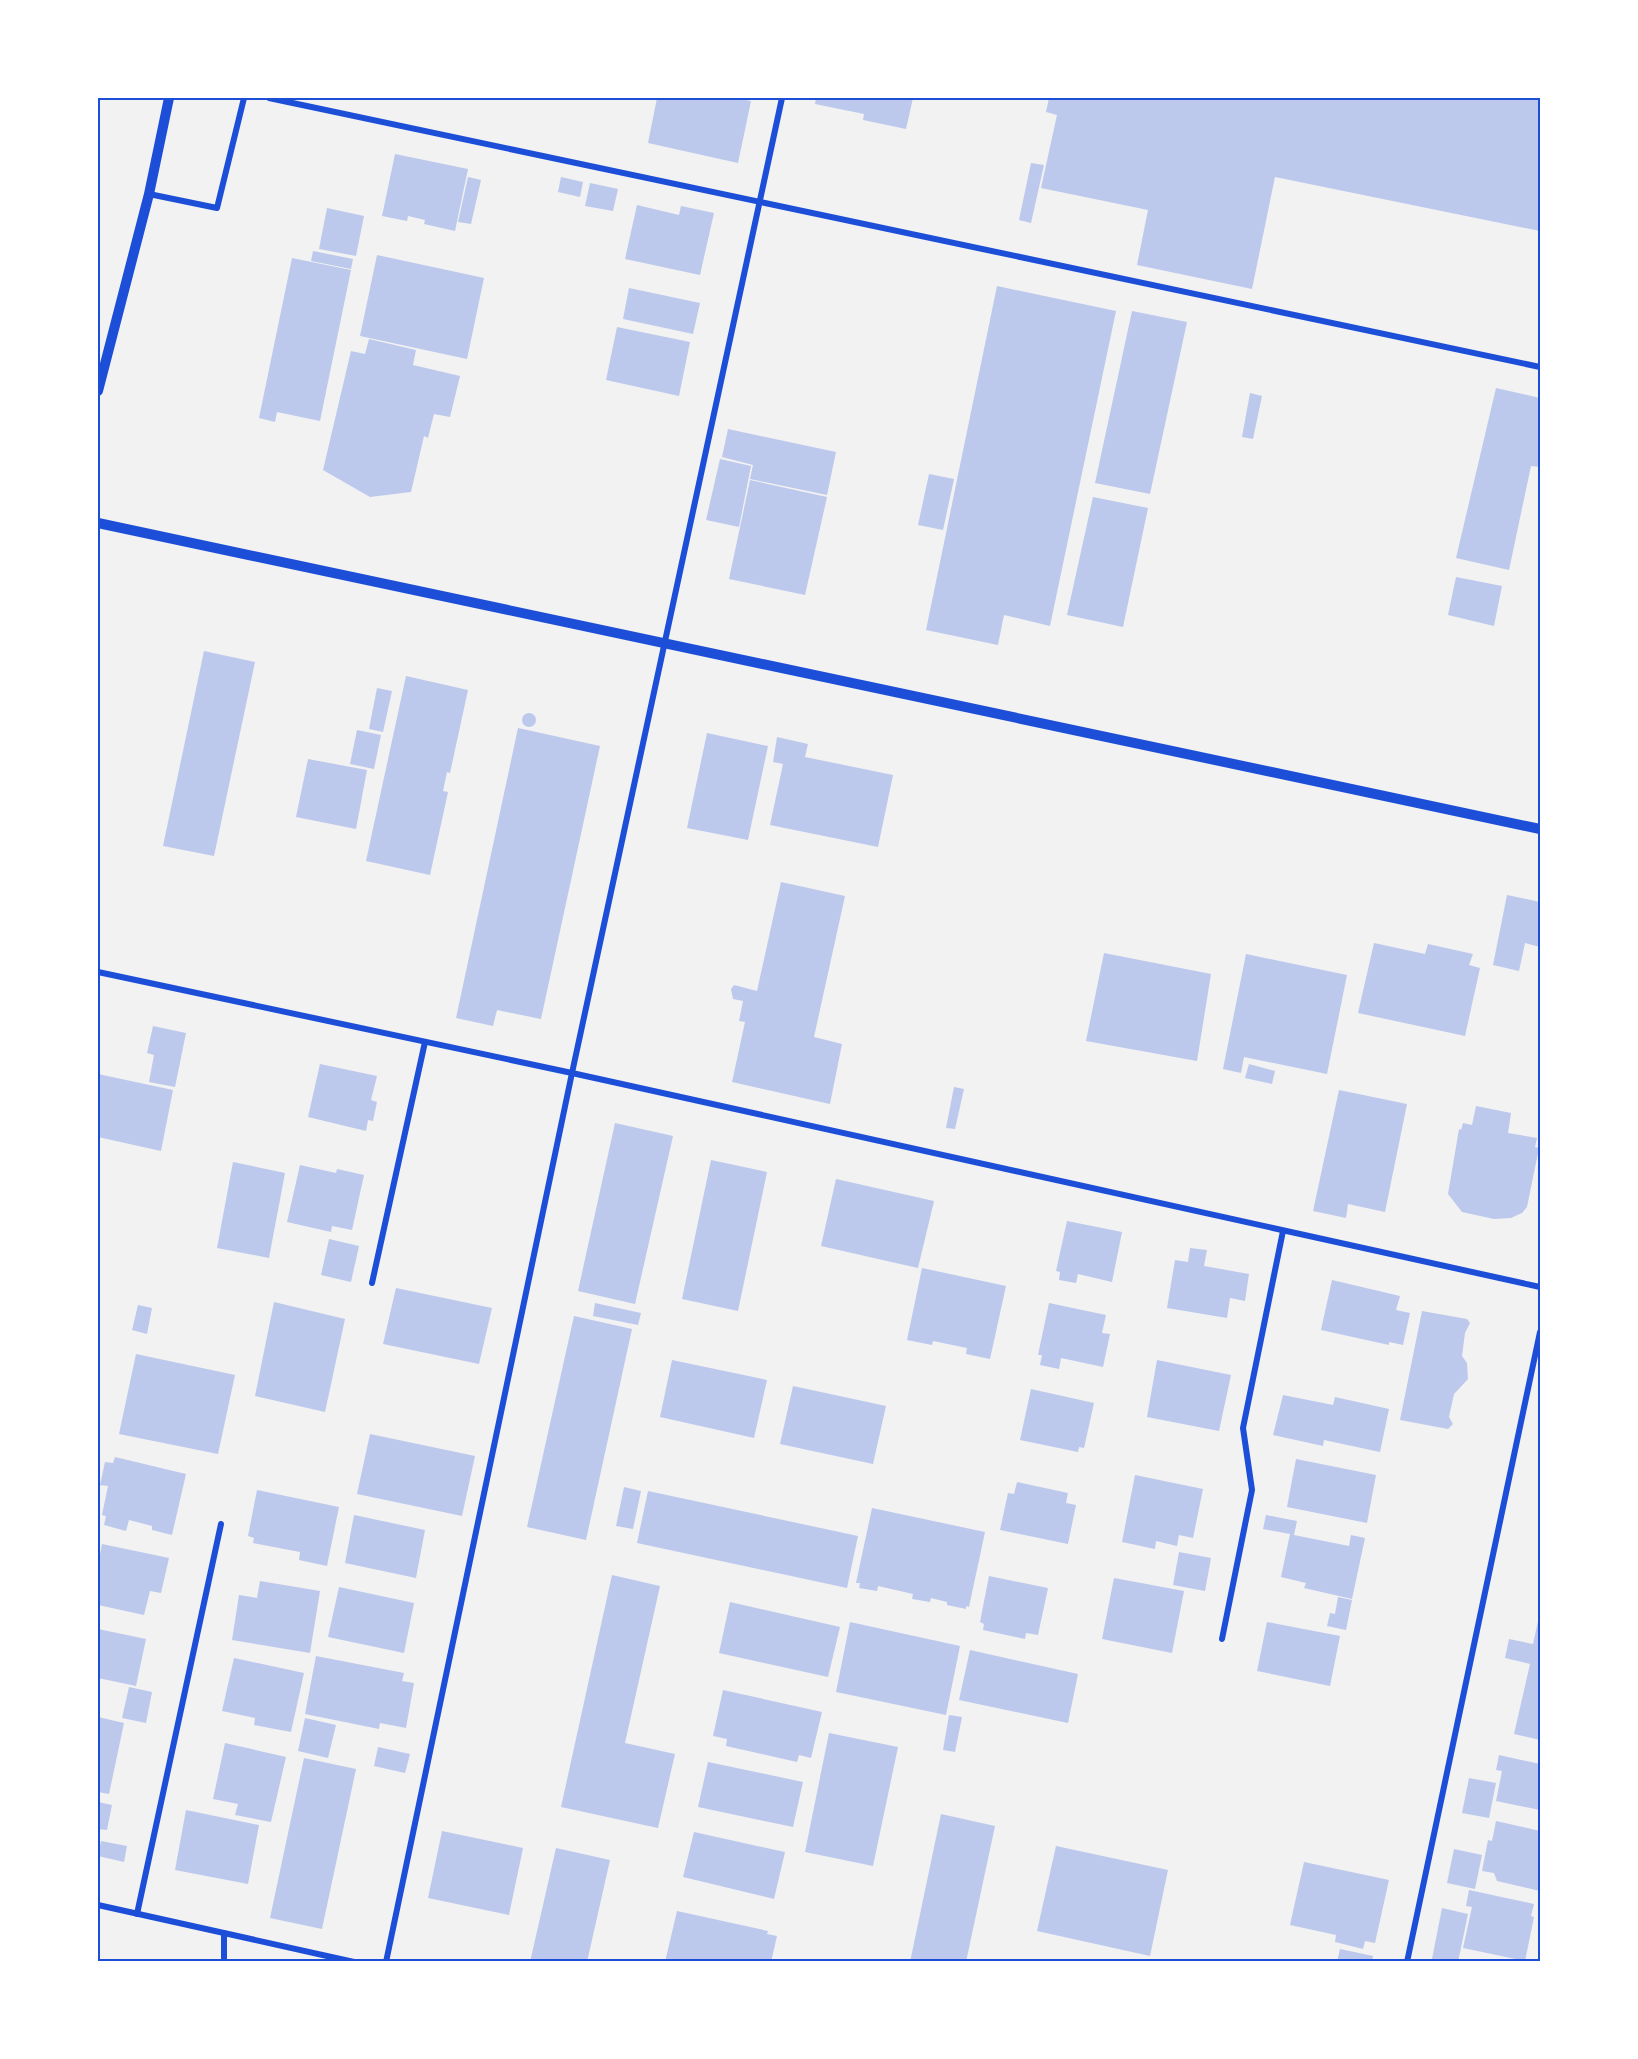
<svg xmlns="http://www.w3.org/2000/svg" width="1638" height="2059" viewBox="0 0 1638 2059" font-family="'Times New Roman',serif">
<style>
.building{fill:#bdc9ec}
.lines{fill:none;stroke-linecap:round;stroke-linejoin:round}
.minor{stroke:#1d4ed8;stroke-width:6}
.tertiary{stroke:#1d4ed8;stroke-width:10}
.neatline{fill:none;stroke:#1d4ed8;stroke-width:2}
</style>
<rect width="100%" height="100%" fill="#f2f2f2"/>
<g class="building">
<path d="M657,98H737L751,101L738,163L648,143Z"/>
<path d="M816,98H913L906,129L863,120L864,114L815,104Z"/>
<path d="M1049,98H1540V231L1275,177L1252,289L1137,265L1148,210L1041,188L1057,115L1046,112Z"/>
<path d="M395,154L468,169L455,231L424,224L425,220L408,216L407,221L382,216Z"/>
<path d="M1031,163L1044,165L1031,223L1019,220Z"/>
<path d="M468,177L481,180L471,224L458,222Z"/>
<path d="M561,177L583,182L580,197L558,192Z"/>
<path d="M590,183L618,189L613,211L585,206Z"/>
<path d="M637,205L679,215L681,206L714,213L700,275L625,259Z"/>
<path d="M327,208L364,216L356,256L319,249Z"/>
<path d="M313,251L353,259L351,269L311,261Z"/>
<path d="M377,255L484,278L467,359L360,336Z"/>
<path d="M292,258L351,270L320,421L277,412L275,422L259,418Z"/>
<path d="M997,286L1116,311L1050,626L1004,615L998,645L926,630Z"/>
<path d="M629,288L700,303L693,334L623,319Z"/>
<path d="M1132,311L1187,322L1150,494L1095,483Z"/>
<path d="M617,327L690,342L679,396L606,380Z"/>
<path d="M369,339L416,350L413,365L460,376L450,417L434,414L428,438L424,436L411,492L370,497L323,470L351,351L365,354Z"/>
<path d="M1496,388L1540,398V467L1531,466L1509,570L1456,558Z"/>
<path d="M1250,393L1262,396L1253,439L1242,437Z"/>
<path d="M728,429L836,452L827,495L750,479L753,465L722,457Z"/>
<path d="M720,459L751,466L739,527L706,520Z"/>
<path d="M929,474L954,479L943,530L918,525Z"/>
<path d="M750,480L827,497L805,595L729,579Z"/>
<path d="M1093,497L1148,508L1123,627L1067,615Z"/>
<path d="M1456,577L1502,586L1494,626L1448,615Z"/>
<path d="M204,651L255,662L214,856L163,846Z"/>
<path d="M406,676L468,690L450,773L447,772L443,791L448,792L430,875L366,861Z"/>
<path d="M377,688L392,691L383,732L369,729Z"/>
<circle cx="529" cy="720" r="7"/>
<path d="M518,728L600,746L541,1019L497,1010L493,1026L456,1018Z"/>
<path d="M357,730L381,735L374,769L350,764Z"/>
<path d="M707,733L768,746L748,840L687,828Z"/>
<path d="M777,737L808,744L805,757L893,775L878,847L770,825L783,764L773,762Z"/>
<path d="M308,759L367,770L356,829L296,817Z"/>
<path d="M781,882L845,896L814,1037L842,1044L830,1104L732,1082L745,1022L739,1021L743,1001L733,999L731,989L734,985L757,991Z"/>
<path d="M1507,895L1540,902V947L1525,943L1519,971L1493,965Z"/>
<path d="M1374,943L1425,954L1428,944L1473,954L1469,965L1480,968L1465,1036L1358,1013Z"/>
<path d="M1104,953L1211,974L1197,1061L1086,1041Z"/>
<path d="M1246,954L1347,975L1327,1074L1244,1057L1241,1073L1223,1069Z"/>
<path d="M153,1026L186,1033L175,1087L149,1082L154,1055L147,1053Z"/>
<path d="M320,1064L377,1076L371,1100L377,1102L373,1121L368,1120L366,1131L308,1117Z"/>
<path d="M1249,1064L1275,1071L1272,1084L1245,1078Z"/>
<path d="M98,1074L173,1090L161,1151L98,1137Z"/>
<path d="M954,1087L964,1089L955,1129L946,1128Z"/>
<path d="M1339,1090L1407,1104L1385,1212L1348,1204L1346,1218L1313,1211Z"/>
<path d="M1476,1106L1511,1113L1508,1133L1537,1138L1535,1147L1539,1148L1527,1207L1522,1213L1511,1218L1494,1219L1462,1212L1448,1194L1459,1129L1461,1130L1463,1123L1472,1125Z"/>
<path d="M615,1123L673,1136L635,1304L578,1291Z"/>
<path d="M711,1160L767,1172L738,1311L682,1299Z"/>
<path d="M233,1162L285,1173L269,1258L217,1248Z"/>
<path d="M300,1165L336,1173L337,1169L364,1175L352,1230L332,1226L331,1232L287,1222Z"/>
<path d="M836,1179L934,1201L918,1268L821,1246Z"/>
<path d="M1067,1221L1122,1232L1112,1282L1078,1274L1076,1283L1059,1280L1060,1272L1056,1271Z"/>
<path d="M329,1239L359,1246L351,1282L321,1275Z"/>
<path d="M1190,1248L1207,1250L1204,1266L1249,1274L1245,1301L1230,1298L1227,1318L1167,1308L1175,1260L1188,1262Z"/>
<path d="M922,1268L1006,1286L990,1359L966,1354L967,1348L933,1341L932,1345L907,1340Z"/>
<path d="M1332,1280L1400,1296L1396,1310L1410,1313L1403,1345L1389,1342V1345L1321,1330Z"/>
<path d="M396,1288L492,1308L479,1364L383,1344Z"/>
<path d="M274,1302L345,1319L325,1412L255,1396Z"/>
<path d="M595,1303L641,1313L638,1325L593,1316Z"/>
<path d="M1049,1303L1106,1315L1102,1333L1110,1334L1103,1367L1061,1358L1059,1369L1040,1365L1042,1355H1038Z"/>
<path d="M138,1305L152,1308L147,1334L132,1330Z"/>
<path d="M1422,1311L1467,1319L1470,1323L1465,1333L1462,1356L1467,1363L1468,1379L1454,1394L1449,1417L1453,1424L1448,1429L1400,1420Z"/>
<path d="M574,1316L632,1329L586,1540L527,1527Z"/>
<path d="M136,1354L235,1375L218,1454L119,1434Z"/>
<path d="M672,1360L767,1380L754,1438L660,1417Z"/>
<path d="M1157,1360L1231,1375L1219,1431L1147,1417Z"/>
<path d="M793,1386L886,1406L873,1464L780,1444Z"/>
<path d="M1031,1389L1094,1403L1084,1448L1079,1447L1078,1452L1020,1440Z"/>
<path d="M1283,1395L1333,1405L1335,1397L1389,1409L1380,1452L1324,1440L1323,1446L1273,1435Z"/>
<path d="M370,1434L475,1456L462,1516L357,1494Z"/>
<path d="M115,1457L186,1474L172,1535L152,1530V1526L129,1520L126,1531L104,1525L106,1516L102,1515L108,1486L100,1485L105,1462L113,1463Z"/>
<path d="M1296,1459L1376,1475L1367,1523L1287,1507Z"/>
<path d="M1135,1475L1203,1489L1193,1538L1179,1535L1177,1546L1156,1541L1155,1549L1122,1542Z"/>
<path d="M1017,1482L1068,1493L1066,1503L1076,1505L1068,1544L1000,1530L1008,1493L1014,1494Z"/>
<path d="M624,1487L641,1491L633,1529L616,1526Z"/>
<path d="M257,1490L339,1507L327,1566L299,1560L300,1552L253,1543L254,1538L248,1536Z"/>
<path d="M648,1491L858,1536L847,1588L637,1543Z"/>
<path d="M872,1508L985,1532L969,1607L966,1606V1609L947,1605V1602L931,1598L930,1602L912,1599L913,1594L878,1586L877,1591L859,1588L860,1583H856Z"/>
<path d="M354,1515L425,1530L416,1578L345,1563Z"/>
<path d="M1266,1515L1297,1521L1294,1535L1349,1546L1351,1535L1365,1538L1352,1599L1304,1588L1306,1583L1281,1577L1290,1534L1263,1529Z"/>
<path d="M102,1544L169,1558L161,1593L150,1591L144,1615L98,1605V1565Z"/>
<path d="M1179,1552L1211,1558L1205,1591L1173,1585Z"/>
<path d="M612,1575L660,1586L625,1743L675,1754L658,1828L561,1807Z"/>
<path d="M989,1576L1048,1588L1038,1635L1026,1633L1025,1639L983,1630L984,1624L980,1622Z"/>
<path d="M1114,1578L1184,1591L1172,1653L1102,1639Z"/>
<path d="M260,1581L320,1591L310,1653L232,1640L239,1595L257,1598Z"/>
<path d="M339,1587L414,1603L404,1653L328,1637Z"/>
<path d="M1338,1597L1352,1600L1346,1630L1327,1626L1330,1613L1335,1614Z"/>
<path d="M730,1602L840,1627L828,1677L719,1653Z"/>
<path d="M1540,1612V1740L1514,1734L1530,1664L1505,1658L1509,1639L1533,1644Z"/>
<path d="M850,1622L960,1646L946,1715L836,1692Z"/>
<path d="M1267,1622L1340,1636L1330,1686L1257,1671Z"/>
<path d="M98,1629L146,1639L136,1686L98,1678Z"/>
<path d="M970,1650L1078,1674L1068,1723L959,1700Z"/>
<path d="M316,1656L404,1673L402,1681L414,1683L406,1728L380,1723L379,1729L305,1714Z"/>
<path d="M234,1658L304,1673L291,1732L254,1725L255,1718L222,1711Z"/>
<path d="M129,1687L152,1692L146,1723L122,1718Z"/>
<path d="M723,1690L822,1712L811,1758L799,1755L797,1762L726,1746L727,1739L713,1736Z"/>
<path d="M949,1715L962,1717L955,1752L943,1750Z"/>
<path d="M98,1717L124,1723L109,1794L98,1792Z"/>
<path d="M305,1718L336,1725L328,1758L298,1751Z"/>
<path d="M829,1733L898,1747L873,1866L805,1852Z"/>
<path d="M225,1743L286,1757L271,1822L235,1815L238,1804L213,1799Z"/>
<path d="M378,1747L410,1754L405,1773L374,1766Z"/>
<path d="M1499,1755L1540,1764V1810L1496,1801L1502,1771L1496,1770Z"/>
<path d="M304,1758L356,1769L322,1929L270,1918Z"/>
<path d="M708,1762L803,1782L793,1827L698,1807Z"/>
<path d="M1469,1778L1496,1783L1489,1818L1462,1813Z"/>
<path d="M98,1802L112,1805L107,1830L98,1829Z"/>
<path d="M186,1810L259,1825L248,1884L175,1870Z"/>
<path d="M941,1814L995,1826L966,1962H910Z"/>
<path d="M1496,1821L1540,1831V1891L1497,1881L1494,1873L1482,1871L1488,1840L1492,1841Z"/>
<path d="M442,1831L523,1848L509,1915L428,1898Z"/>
<path d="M694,1832L785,1852L774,1899L683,1877Z"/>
<path d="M101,1841L127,1846L124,1862L98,1856Z"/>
<path d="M1056,1846L1168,1870L1150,1956L1037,1931Z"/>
<path d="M556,1848L610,1860L587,1962H530Z"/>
<path d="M1454,1849L1482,1855L1475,1889L1447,1883Z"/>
<path d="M1304,1862L1389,1880L1375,1943L1365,1941L1363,1949L1335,1942L1336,1935L1290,1925Z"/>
<path d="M1469,1890L1534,1904L1531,1916L1534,1917L1525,1961L1463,1948L1472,1907L1466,1906Z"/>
<path d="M1442,1908L1468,1914L1458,1962L1432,1959Z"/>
<path d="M677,1911L768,1931L767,1934L777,1936L771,1962H665Z"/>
<path d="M1340,1949L1373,1956L1372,1962H1337Z"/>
</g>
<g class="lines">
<g class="minor">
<path d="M269,98L1540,367"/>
<path d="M149,194L217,208L244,98"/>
<path d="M98,972L572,1073L1540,1287"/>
<path d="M372,1283L425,1042"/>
<path d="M1222,1639L1252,1490L1243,1428L1283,1231"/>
<path d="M98,1905L354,1962"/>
<path d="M137,1914L221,1524"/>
<path d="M224,1933V1962"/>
<path d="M386,1962L572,1073L782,98"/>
<path d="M1407,1962L1540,1332"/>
</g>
<g class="tertiary">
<path d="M98,391L149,194L169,98"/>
<path d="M98,523L1540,829"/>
</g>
</g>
<rect width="1638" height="2059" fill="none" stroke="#ffffff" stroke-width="198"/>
<rect x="99" y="99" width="1440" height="1861" class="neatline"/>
</svg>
